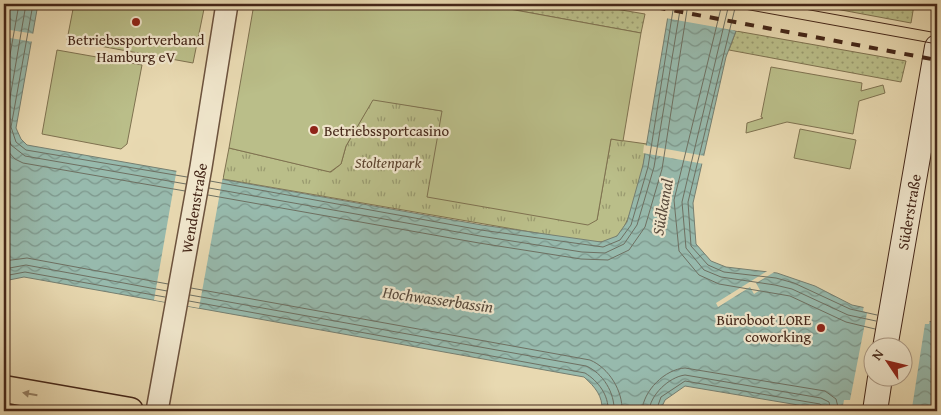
<svg xmlns="http://www.w3.org/2000/svg" width="941" height="415" viewBox="0 0 941 415" font-family="'Gentium Book Plus',serif">
<style>
.grass{fill:url(#grass-dots);stroke:#7f7250}
.park{fill:url(#park-tufts);stroke:#7f7250}
.pitch{fill:#babe89;stroke:#7f7250}
.water{fill:url(#water-waves);stroke:#767f71;fill-rule:evenodd}
.pier{fill:#e8d9b1;fill-rule:evenodd}
.lines{fill:none;stroke-linecap:round;stroke-linejoin:round}
.shore{stroke:#6e7062;stroke-width:1}
.tertiary-casing{stroke:#6d533e;stroke-width:24}
.secondary-casing{stroke:#442618;stroke-width:26}
.primary-casing{stroke:#442618;stroke-width:29}
.tertiary{stroke:#f0e6cc;stroke-width:21}
.secondary{stroke:#f0e6cc;stroke-width:24}
.primary{stroke:#e8d9b1;stroke-width:26}
.tram{stroke:#442618;stroke-width:1}
.rail{stroke:#442618;stroke-width:4;stroke-dasharray:9 9;stroke-linecap:butt}
.oneway{fill:#968064}
.poi-dot{fill:#8f2418;stroke:#f0e6cc;stroke-width:2}
.labels{text-anchor:middle;dominant-baseline:central;stroke-width:4.5;stroke-linejoin:round;paint-order:stroke}
.poi-label{font-size:15px;fill:#442618;stroke:#f0e6cc}
.park-label{font-size:15px;font-style:italic;fill:#5c442f;stroke:#f0e6cc}
.street-label{font-size:15px;fill:#442618;stroke:#f0e6cc}
.water-label{font-size:16px;font-style:italic;fill:#594b3d;stroke:#f0e6cc}
</style>
<defs>
<pattern id="grass-dots" width="8" height="8" patternUnits="userSpaceOnUse" patternTransform="scale(1.25)"><rect width="8" height="8" fill="#babe89"/><path d="M2 2h.1M6 6h.1" fill="none" stroke="#999a6f" stroke-width="1.8" stroke-linecap="round"/></pattern>
<pattern id="park-tufts" width="24" height="20" patternUnits="userSpaceOnUse" patternTransform="scale(1.25)"><rect width="24" height="20" fill="#babe89"/><path d="M3 7l-1-3M5 7V3M7 7l1-3M15 17l-1-3M17 17v-4M19 17l1-3" fill="none" stroke="#999a6f"/></pattern>
<pattern id="water-waves" width="16" height="10" patternUnits="userSpaceOnUse" patternTransform="scale(1.25)"><rect width="16" height="10" fill="#97baad"/><path d="M0 5q4-4 8 0t8 0" fill="none" stroke="#7d978c"/></pattern>
</defs>
<rect width="100%" height="100%" fill="#e8d9b1"/>
<filter id="stains"><feTurbulence type="fractalNoise" baseFrequency=".004" numOctaves="4"/><feColorMatrix values="0 0 0 0 .2 0 0 0 0 .09 0 0 0 0 .02 0 0 0 .5 -.17"/></filter>
<radialGradient id="worn" r=".72"><stop offset=".6" stop-color="#630" stop-opacity="0"/><stop offset="1" stop-color="#630" stop-opacity=".3"/></radialGradient>
<g class="grass">
<path d="M482,4H586L645,14L641,33Z"/>
<path d="M809,4H910L914,5L911,23Z"/>
<path d="M736,31L906,61L901,82L729,50Z"/>
</g>
<path class="park" d="M373,99L442,111L597,220L611,139L647,144C644,164 632,224 617,236C607,244 595,242 583,241L223,179L229,148L331,172L341,164L346,146Z"/>
<g class="pitch">
<path d="M74,4H205L193,63L67,40Z"/>
<path d="M254,4H482L641,33L623,141L611,139L597,220L588,225L427,197L442,111L373,100L346,146L341,164L330,172L229,148Z"/>
<path d="M57,50L142,65L127,144L121,149L42,134Z"/>
<path d="M771,67L862,83L861,91L883,85L885,93L859,101L853,134L787,122L746,133L747,123L763,118L761,117Z"/>
<path d="M800,129L856,140L850,169L794,158Z"/>
</g>
<path class="water" d="M4,4H38L16,128L21,139L27,145L482,225L601,242L617,236L627,222L643,165L670,4L736,31L726,57L693,203L696,244L711,261L726,267L777,273L815,286L852,305L937,323V411H834L685,386L665,400L660,411H602C603,396 595,387 584,377L24,277L4,281ZM874,348H904V378H874Z"/>
<g class="pier">
<path d="M667,4H743L738,31L665,18Z"/>
<path d="M4,29L35,34L34,42L4,37Z"/>
<path d="M644,145L705,156L704,164L643,153Z"/>
<path d="M177,168L223,176L199,308L154,300Z"/>
<path d="M769,270L776,271L756,283L760,290L754,294L750,287L718,307L716,303Z"/>
<path d="M864,305L930,319L929,324H925L912,408L914,411H842L844,400H850L867,313L863,311ZM874,348H904V378H874Z"/>
</g>
<g class="lines">
<g class="shore">
<path d="M26,4L5,127L11,145L25,156L186,184"/>
<path d="M33,4L11,127L16,142L26,150L187,177"/>
<path d="M722,4L674,200L679,251L699,275L719,284L790,296L846,322L875,329"/>
<path d="M729,4L682,202L686,248L704,270L721,277L775,285L792,289L848,315L876,321"/>
<path d="M736,4L688,202L691,246L708,265L724,272L776,278L794,283L850,309L877,315"/>
<path d="M4,89L19,4"/>
<path d="M4,147L15,159L23,163L185,191"/>
<path d="M210,181L481,230L603,247L620,240L631,225L648,167L674,4"/>
<path d="M209,188L480,236L582,252L605,253L624,244L637,225L654,167L681,4"/>
<path d="M208,195L479,243L581,259L608,260L629,250L645,227L662,169L688,4"/>
<path d="M4,261L27,258L168,284"/>
<path d="M4,269L26,265L167,291"/>
<path d="M4,276L25,272L165,297"/>
<path d="M191,288L590,360C609,368 623,391 622,411"/>
<path d="M190,295L586,366C603,373 615,393 614,411"/>
<path d="M189,301L585,373C598,381 609,395 608,411"/>
<path d="M642,411C643,391 665,369 685,368L825,391L836,399L839,411"/>
<path d="M649,411C650,395 669,377 685,375L821,398L829,402L831,411"/>
<path d="M656,411L661,397L685,381L820,404L824,407L825,411"/>
</g>
<g class="tertiary-casing">
<path id="tertiary" d="M157,411L201,167L227,4"/>
</g>
<g class="secondary-casing">
<g id="secondary">
<path d="M885,348L937,47"/>
<path d="M875,411L880,378"/>
</g>
</g>
<g class="primary-casing">
<path id="primary" d="M4,389L130,411"/>
</g>
<use href="#tertiary" class="tertiary"/>
<use href="#secondary" class="secondary"/>
<use href="#primary" class="primary"/>
<g class="tram">
<path d="M717,4L937,44"/>
<path d="M777,4L937,33"/>
</g>
<path class="rail" d="M639,4L937,60"/>
</g>
<defs><path id="oneway-solid" d="M-6-.8H1V-3.2L6.5 0L1 3.2V.8H-6Z" transform="scale(1.25)"/></defs>
<use class="oneway" href="#oneway-solid" transform="translate(30 394) rotate(-170)"/>
<g class="poi-dot">
<circle cx="136" cy="22" r="5"/>
<circle cx="314" cy="130" r="5"/>
<circle cx="821" cy="328" r="5"/>
</g>
<g class="labels">
<g class="poi-label">
<text x="136" y="39">Betriebssportverband<tspan x="136" dy="17">Hamburg eV</tspan></text>
<text x="324" y="130" text-anchor="start">Betriebssportcasino</text>
<text x="811" y="319" text-anchor="end">Büroboot LORE<tspan x="811" dy="17">coworking</tspan></text>
</g>
<g class="park-label">
<text x="388" y="162">Stoltenpark</text>
</g>
<g class="street-label">
<text transform="translate(194 208) rotate(-80)">Wendenstraße</text>
<text transform="translate(909 212) rotate(-80)">Süderstraße</text>
</g>
<g class="water-label">
<text transform="translate(662 207) rotate(-80)">Südkanal</text>
<text transform="translate(438 299) rotate(8)">Hochwasserbassin</text>
</g>
</g>
<rect width="941" height="415" fill="none" stroke="#e8d9b1" stroke-width="20"/>
<rect x="5" y="5" width="931" height="405" fill="none" stroke="#442618" stroke-width="2.5"/>
<rect x="10" y="10" width="921" height="395" fill="none" stroke="#442618"/>
<g transform="translate(888 362) rotate(305)"><circle r="24" fill="#f0e6cc" stroke="#ab9984"/>
<path d="M0-4L9 19L0 12L-9 19Z" fill="#8f2418"/>
<text y="-8" font-size="14" font-weight="bold" text-anchor="middle" fill="#442618">N</text>
</g>
<rect width="100%" height="100%" filter="url(#stains)"/>
<rect width="100%" height="100%" fill="url(#worn)"/>
</svg>
